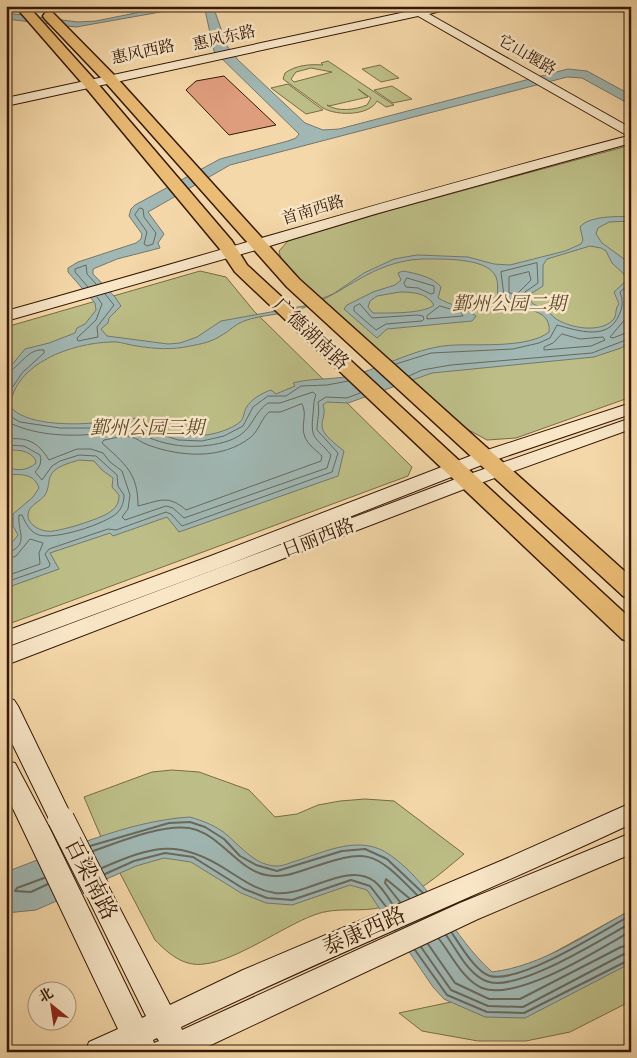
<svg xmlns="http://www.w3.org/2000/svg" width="637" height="1058" viewBox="0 0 637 1058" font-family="'IM FELL Double Pica','Noto Serif SC',serif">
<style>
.green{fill:#bdbe87;stroke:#796b46;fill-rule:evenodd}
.water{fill:#a0b7b3;stroke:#75776e;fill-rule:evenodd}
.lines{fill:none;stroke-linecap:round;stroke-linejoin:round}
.shore-far1{stroke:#6a685c;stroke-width:1}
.shore{stroke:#6a685c;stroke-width:2}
.building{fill:#de9d7d;stroke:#351806}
.street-casing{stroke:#65482f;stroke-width:2}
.secondary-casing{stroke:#351806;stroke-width:2}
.primary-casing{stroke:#351806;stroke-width:3}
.street{fill:#f8e6c7;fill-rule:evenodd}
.secondary{fill:#f8e6c7;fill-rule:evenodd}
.primary{fill:#eabc74;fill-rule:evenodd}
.secondary-bridge-casing{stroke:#351806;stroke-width:28;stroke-linecap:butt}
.secondary-bridge{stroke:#f8e6c7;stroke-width:26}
.labels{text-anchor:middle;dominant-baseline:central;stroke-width:5;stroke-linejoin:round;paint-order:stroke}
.far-street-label{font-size:16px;fill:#351806;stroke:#f8e6c7}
.park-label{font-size:19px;font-style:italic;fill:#5e4a2d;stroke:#f8e6c7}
.street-label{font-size:19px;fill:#351806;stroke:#f8e6c7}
.near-street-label{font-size:22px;fill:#351806;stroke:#f8e6c7}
</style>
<rect width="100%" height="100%" fill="#f5d8a9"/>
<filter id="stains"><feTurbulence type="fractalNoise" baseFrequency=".004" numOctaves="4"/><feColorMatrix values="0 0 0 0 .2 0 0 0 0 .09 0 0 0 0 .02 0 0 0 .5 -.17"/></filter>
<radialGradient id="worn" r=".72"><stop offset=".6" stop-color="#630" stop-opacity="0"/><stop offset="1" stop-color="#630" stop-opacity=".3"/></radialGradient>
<g class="green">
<path d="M328,61L394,105L386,107L377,101C369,116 337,116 323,108L283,79L285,73C296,65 310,64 323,65L321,63ZM311,68L332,72L294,82L291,79L296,72ZM358,89L371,98L367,105C355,110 338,112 327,105L329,106L368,97Z"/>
<path d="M380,65L399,78L381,82L362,69Z"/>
<path d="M288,84L323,110L306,114L271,88Z"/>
<path d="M392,86L412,99L393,103L374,90Z"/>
<path d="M631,145V397L516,438L487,440L465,428L282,264L279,251L288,241L391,210Z"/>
<path d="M200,271L226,277L254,311L412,467L408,476L6,625V327Z"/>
<path d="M172,770L199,772L249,790L275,817L297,814L318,805L340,801L365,799L394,801L464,854C439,875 414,897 382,907C363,913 336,906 314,915C282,927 236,961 204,964C183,967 168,953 155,940L101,837L84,797L152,772Z"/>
<path d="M631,910V1001L570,1032L526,1041H478L422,1031L399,1013L451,1002L510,970L542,959Z"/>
</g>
<g class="water">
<path d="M170,6H213L227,46L238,60L305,123L323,130L339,129L568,69L587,71L631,95V105L582,78L567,77L230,165L148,212L164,234L158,243L160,248L117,259L93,269V274L115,297L121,306L109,318L108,323L101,329L107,336L168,344L180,343L197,337L221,321L304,306L333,294L364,273L394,259L417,255L468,257L494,264L510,265L565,251L581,244L583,240L580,227C588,216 618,216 631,217V221L609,222L598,228L596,234L602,243L631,264V341L621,348L594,357L432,373L348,403L327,402L323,405C326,414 322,418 322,426C322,435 337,445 344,451L338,476L179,532L167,517L113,536L110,533L50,553L59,569L6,588V550L18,535L13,526V514L33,497L39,488C34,473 20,474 6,475V467C17,471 27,471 36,463L35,459C29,450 16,449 6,451V370L11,366L25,349L49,343L75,333L77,328L85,324L96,310L95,303L68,272V268L78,262L136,243L141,239L142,234L129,216L131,209L135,205L220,159L288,141L296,138L299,134L214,51L205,10L193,7L183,8L76,27L6,19V13L78,22L96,21ZM590,246L601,248L606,251L612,263L627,277V280L614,292L619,304C614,309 618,316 612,321C598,333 571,328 556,319C552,316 549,311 544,309C538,306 532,305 529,298V295L543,286V265L547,259ZM421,259C440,259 488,257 496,277C500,286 494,295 502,302C515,311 552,305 549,332C529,348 481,344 456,345C417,346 386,367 350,376C331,380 310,378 293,383L295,386L276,394L271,390C262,393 251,399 246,408C244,412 244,418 240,422C234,427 224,431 216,433C194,439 174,434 152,427C145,424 139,419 131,418C119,417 105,421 93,423C72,425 23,425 10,406C15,363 72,343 111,342C119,341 128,345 137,346C155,349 172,350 190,346C201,344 212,342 222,335C230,331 235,324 244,321C263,314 285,315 303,308C348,292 371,262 421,259ZM79,460L94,461L102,470L113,478L112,487L119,495C119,502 117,507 111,511C104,518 64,530 53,531C44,533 27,526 28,514C29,505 40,502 45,495C49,488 48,483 50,477C54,466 70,463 79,460Z"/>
<path d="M403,271C414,273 434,277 441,287L438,298C450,305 463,307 476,316L472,321L387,329L377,338L344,309L347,305L373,292L395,285L401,280L398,273ZM400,292C413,292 427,293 434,305C424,314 388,313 373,313L368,307L370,301L377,296Z"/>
<path d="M190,817C203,821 217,826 227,835C241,847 257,867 278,866C284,866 291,862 296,861C327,851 361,834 390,855C433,885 453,937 492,972C542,966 587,934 631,910V963L525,1018L485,1017L444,999L433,987L367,890L350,885L292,905L266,903L241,893L191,862L164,858L136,866L36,910L6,913V872C65,850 127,821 190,817Z"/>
</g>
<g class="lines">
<g class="shore-far1">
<path d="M140,208L143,209L144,217L156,233L153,244L147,246L144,244L147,232L135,215Z"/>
<path d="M537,263L538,283L525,292L523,301L512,300L504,296L501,272Z"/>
<path d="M529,272L531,280L517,294L509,293V277Z"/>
<path d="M407,278L434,286V293L431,294L418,288L406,287L404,284Z"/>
<path d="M88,287L75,272V269L86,265L87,274L96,284"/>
<path d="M631,292L628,294L629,306L627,317L610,337L613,338L631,331"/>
<path d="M97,297L102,304L96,320L77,338L78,341L98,337L97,327L114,305L105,294"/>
<path d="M360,304L372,318L417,315L423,316L424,319L422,321L386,324L376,330L354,311V307Z"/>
<path d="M440,306L461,312L463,316L427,319V316Z"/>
<path d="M562,334L580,339L603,337L605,340L591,346L544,350V347L553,343Z"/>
<path d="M396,364L431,353L513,349L539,343L550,338L557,325C579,331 608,341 619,315C623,307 623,300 620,292L631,283"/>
<path d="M6,373C21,367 27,348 44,350V353L22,373L6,397"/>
<path d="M409,376L422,370L451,365L592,353L631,338"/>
<path d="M302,404C308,415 300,426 305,437C308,445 316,450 322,456L321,461L186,510C168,494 159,501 138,506C138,473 125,464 102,443L104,440C112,439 122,435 131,437C137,438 142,443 148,445C181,457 222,460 251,437C259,430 261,419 269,412H280Z"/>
<path d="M6,410L11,417L20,422L60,428H90L128,423L178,440L202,441L224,436L243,426L253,407L268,396H286L301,386L327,385L348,381"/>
<path d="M6,421C32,435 66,437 95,434C106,432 118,428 129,429C137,429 143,435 150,438C174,448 203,449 228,441C254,432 250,416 268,403H280L313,392L316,395C313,402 314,407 313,414C310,441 316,436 331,455L327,468L184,518L173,508L166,506L125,520L122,517L128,509L130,495L122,471L110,462L103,453L91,449H77L49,460C38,442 28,437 6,439"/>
<path d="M6,445L24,446L40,455C42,462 40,467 35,472L42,480L52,466L60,461L79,455L96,456L117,475L118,486L124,495C124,502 122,508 117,513C105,524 56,540 39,535C30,532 26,524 22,515H19C17,531 31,546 6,553"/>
<path d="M6,560L16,556L30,539L43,543L39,553L40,564L6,576"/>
<path d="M6,582L49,567L50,564L45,554L49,549L108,529L116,530L166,512L171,514L182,526L332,472L338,453L317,430C317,419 320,414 318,402L326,397L347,398L360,393"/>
</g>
<g class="shore">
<path d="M90,846L169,823L190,822L205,827L224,839L240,856L256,865L277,871L342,851L365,849L387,859L423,893"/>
<path d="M93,851C119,842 162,824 189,828C202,830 213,838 222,846C235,857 249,872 266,875C281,878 293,874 307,869C368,849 371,848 417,895"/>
<path d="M102,868C153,846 178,838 227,870C243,880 256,890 275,893C307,897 346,861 374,881C382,887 388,897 393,905"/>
<path d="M105,874L134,861L165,853L193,857L244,889L267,898L292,900L351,880L370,886L387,908"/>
<path d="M44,878L17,888L15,891L31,892L48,884"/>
<path d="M400,902L385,883L386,879L409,898"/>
<path d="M452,933C460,945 476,972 490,976C520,984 603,931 631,915"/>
<path d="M446,935C457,950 468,974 486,981C516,994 603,938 631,923"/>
<path d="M439,939C451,954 463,980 482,988C517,1002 600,949 631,931"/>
<path d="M428,944L455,983L489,999H520L621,947L631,945"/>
<path d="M421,947L451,990L488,1006L523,1007L624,954L631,953"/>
<path d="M415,950L447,995L487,1012L524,1013L631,959"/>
</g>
</g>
<path class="building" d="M224,76L276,125L229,135L186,90L196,81Z"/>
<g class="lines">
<g class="street-casing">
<path id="street" d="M612,6H623L631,10V15Z"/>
</g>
<g class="secondary-casing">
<g id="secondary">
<path d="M432,6H454L453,8L429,14L631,128V143L375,214L263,248L6,321V311C214,253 420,190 628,136L418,16L6,106V98L410,11L411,8C418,6 425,8 432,6Z"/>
<path d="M631,403V414L492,461L222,567L6,647V631L208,557L478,453Z"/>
<path d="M631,418V429L475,485L6,665V648L461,477Z"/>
<path d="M6,698L14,700L18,706L73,819L70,826L61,829L52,826L49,819L6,731Z"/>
<path d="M6,761L15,763L50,829L142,1018L146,1016L83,888L87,880L96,877L105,880L170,1005L243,970L503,860L631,803V824C482,894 329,956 181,1027L182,1030L460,903L631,833V854L478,919L196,1052H85L89,1042L118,1029L6,794ZM157,1038L159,1041L154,1043L153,1040Z"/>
</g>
</g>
<g class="primary-casing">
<g id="primary">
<path d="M15,6H28L92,77L232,241L247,265L631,619V642L622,639L235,272L219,248L82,83Z"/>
<path d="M49,12L53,13L116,77L299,279L631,577V598L623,596L287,287L106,83L45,19L43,16L45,13Z"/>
</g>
</g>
<use href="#street" class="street"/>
<use href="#secondary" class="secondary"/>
<use href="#primary" class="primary"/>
<g class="secondary-bridge-casing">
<path id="secondary-bridge" d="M61,819L96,888"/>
</g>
<use href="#secondary-bridge" class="secondary-bridge"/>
</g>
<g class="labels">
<g class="far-street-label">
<text transform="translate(224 38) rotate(-13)">惠风东路</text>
<text transform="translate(143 52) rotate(-12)">惠风西路</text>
<text transform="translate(527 55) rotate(30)">它山堰路</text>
<text transform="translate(313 210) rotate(-17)">首南西路</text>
</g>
<g class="park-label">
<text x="509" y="304">鄞州公园二期</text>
<text x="147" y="428">鄞州公园三期</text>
</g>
<g class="street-label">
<text transform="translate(311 334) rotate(43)">广德湖南路</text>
<text transform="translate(318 538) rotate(-21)">日丽西路</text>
</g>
<g class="near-street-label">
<text transform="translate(91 879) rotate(63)">百梁南路</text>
<text transform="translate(364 931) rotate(-24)">泰康西路</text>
</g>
</g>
<rect width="637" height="1058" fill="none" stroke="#f5d8a9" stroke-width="25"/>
<rect x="8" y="8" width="622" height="1043" fill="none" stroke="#351806" stroke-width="2.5"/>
<rect x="12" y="12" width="612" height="1033" fill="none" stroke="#351806"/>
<g transform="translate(52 1006) rotate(330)"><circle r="24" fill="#f8e6c7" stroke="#aa947a"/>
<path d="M0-4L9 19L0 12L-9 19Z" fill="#8f2418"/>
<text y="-8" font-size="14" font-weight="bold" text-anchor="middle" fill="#351806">北</text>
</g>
<rect width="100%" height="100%" filter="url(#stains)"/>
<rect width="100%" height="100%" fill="url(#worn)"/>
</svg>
